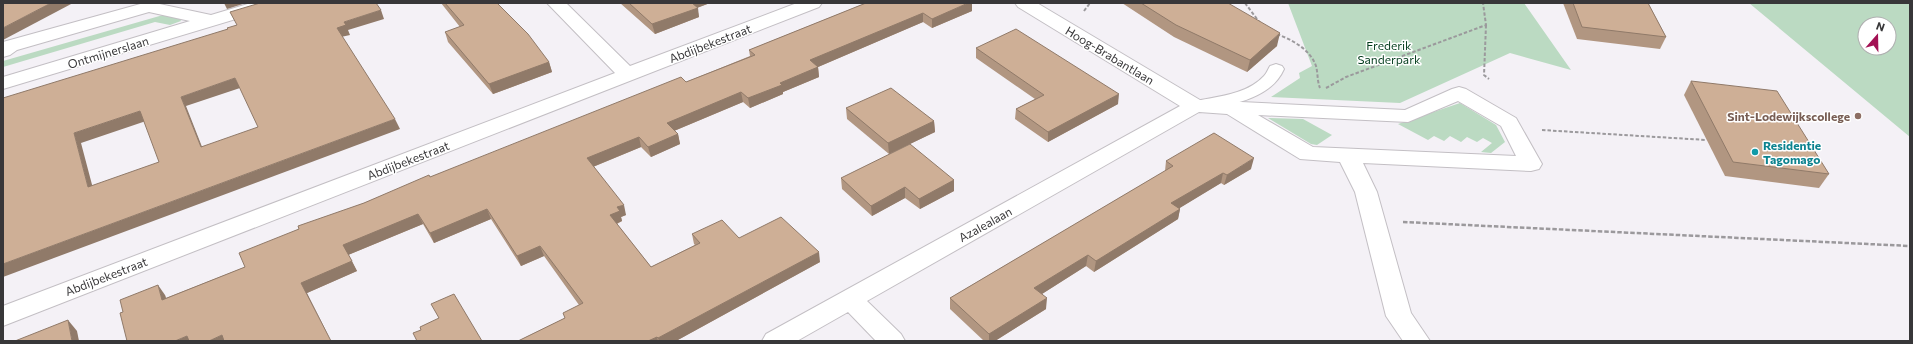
<svg xmlns="http://www.w3.org/2000/svg" width="1913" height="344" viewBox="0 0 1913 344" font-family="Commissioner,sans-serif">
<style>
.green{fill:#bbdac2;fill-rule:evenodd}
.lines{fill:none;stroke-linecap:round;stroke-linejoin:round}
.lane-casing{stroke:#c3bfc4;stroke-width:2}
.street-casing{stroke:#c3bfc4;stroke-width:2}
.path-far1{stroke:#9b999c;stroke-width:2;stroke-dasharray:3.5 2;stroke-linecap:butt}
.path{stroke:#9b999c;stroke-width:2.5;stroke-dasharray:4.5 2;stroke-linecap:butt}
.lane{fill:#fff;fill-rule:evenodd}
.street{fill:#fff;fill-rule:evenodd}
.wall{fill:#b19681}
.shaded-wall{fill:#907a69}
.building{fill:#ceaf96;stroke:#907a69;fill-rule:evenodd}
.education-dot{fill:#8d6e63;stroke:#fff;stroke-width:1.5}
.culture-dot{fill:#0f9aa8;stroke:#fff;stroke-width:1.5}
.labels{text-anchor:middle;dominant-baseline:central;stroke-width:3;stroke-linejoin:round;paint-order:stroke}
.street-label{font-size:12px;fill:#383739;stroke:#fff}
.park-label{font-size:12px;fill:#023c1c;stroke:#fff}
.education-label{font-size:12px;font-weight:bold;fill:#785e54;stroke:#fff;text-anchor:end}
.culture-label{font-size:12px;font-weight:bold;fill:#0d838f;stroke:#fff;text-anchor:start}
</style>
<rect width="100%" height="100%" fill="#f4f1f6"/>
<g class="green">
<path d="M1288,3H1524L1571,70L1510,53L1400,103L1271,97L1300,78L1299,73L1312,66Z"/>
<path d="M1749,3H1910V137ZM1865,24H1889V48H1865Z"/>
<path d="M163,15L180,19L181,21L170,25L155,22L3,67V61Z"/>
<path d="M1460,103L1496,125L1505,142L1491,153L1481,152L1492,143L1483,138L1477,142L1467,137L1461,142L1450,136L1444,141L1434,136L1428,140L1398,124Z"/>
<path d="M1268,118L1303,119L1332,135L1317,145L1311,144Z"/>
</g>
<g class="lines">
<g class="lane-casing">
<path id="lane" d="M1276,64L1282,66L1284,69C1270,101 1227,105 1197,111L1191,110L1189,106L1191,102C1214,97 1247,95 1264,76C1267,73 1268,69 1270,66Z"/>
</g>
<g class="street-casing">
<g id="street">
<path d="M144,3H155L211,15L251,3H279L276,7L3,89V77L190,21L149,12L17,50L10,55L3,57V42Z"/>
<path d="M547,3H566L630,66L797,3H822L819,7L3,326V306L615,73Z"/>
<path d="M1015,3H1037L1200,100L1405,110L1452,89L1459,87L1466,89L1516,118L1542,164L1539,169L1531,171L1363,163L1377,192L1411,313L1430,341H1403L1386,316L1355,192L1340,162L1300,159L1227,114L1199,112L867,301L901,334L905,341H876L848,312L797,341H762L766,334L1180,106L1018,7ZM1458,101L1501,126L1516,156L1313,147L1258,115L1408,122Z"/>
</g>
</g>
<g class="path-far1">
<path d="M1245,3L1260,23"/>
<path d="M1084,11L1090,3"/>
<path d="M1486,25L1484,75L1489,79"/>
<path d="M1277,34C1292,40 1310,49 1316,66C1318,73 1317,81 1320,88"/>
<path d="M1326,88L1346,77L1486,25L1483,3"/>
<path d="M1542,130L1706,140"/>
</g>
<path class="path" d="M1403,222L1910,246"/>
<use href="#lane" class="lane"/>
<use href="#street" class="street"/>
</g>
<g class="wall">
<path d="M441,3H497L549,62L552,72L493,94L448,42L445,32L460,27Z"/>
<path d="M620,3H710L697,8L699,17L655,34Z"/>
<path d="M866,3L972,11L932,28L923,22L818,67L819,77L783,92V94L750,108L743,102L674,131L678,134L680,144L651,157L641,147L593,167L626,215L621,217L622,221L617,224L651,267L695,245L694,244L692,234L739,238L820,262L676,341H518L565,318L579,305L544,256L521,266L491,219L434,243L423,224L348,255L357,271L307,293L123,312L165,295L166,298L245,267L299,229L364,203L430,177L686,82L750,56L749,50Z"/>
<path d="M1122,3H1228L1277,46L1247,72L1174,37Z"/>
<path d="M1563,3H1648L1666,37L1660,49L1577,39Z"/>
<path d="M976,48L1118,104L1048,142L1015,119L1016,109L1035,99L976,58Z"/>
<path d="M1691,81L1829,174L1819,188L1725,176L1684,95Z"/>
<path d="M846,108L934,121L935,132L889,154L847,119Z"/>
<path d="M1166,161L1251,169L1224,185L1221,183L1179,208L1180,209L1178,219L1094,272L1086,266L1042,294L1046,309L995,341H984L950,309V298L1165,171Z"/>
<path d="M841,178L954,180V191L920,209L905,198L872,216L842,189Z"/>
</g>
<g class="shaded-wall">
<path d="M51,3H73L3,40V28Z"/>
<path d="M224,3H246L227,9Z"/>
<path d="M689,3H710L691,10Z"/>
<path d="M968,3H972V11L932,28V19Z"/>
<path d="M698,8L699,17L655,34L652,24Z"/>
<path d="M381,10L384,19L348,30L350,35L341,37L337,28L344,22Z"/>
<path d="M923,13V22L811,70L810,60Z"/>
<path d="M1280,33L1277,46L1247,72L1250,60Z"/>
<path d="M549,62L552,72L493,94L489,84Z"/>
<path d="M818,67L819,77L783,92V94L750,108L748,98L780,83Z"/>
<path d="M235,78L240,88L186,106L206,157L201,147L181,97Z"/>
<path d="M741,92L743,102L669,133L667,123Z"/>
<path d="M1119,94L1118,104L1048,142V132Z"/>
<path d="M140,111L146,121L81,143L95,196L88,187L74,133Z"/>
<path d="M395,119L400,129L3,277V264Z"/>
<path d="M934,121L935,132L889,154L888,143Z"/>
<path d="M678,134L680,144L651,157L648,147Z"/>
<path d="M639,137L641,147L590,168L587,158Z"/>
<path d="M1254,158L1251,169L1224,185L1227,175Z"/>
<path d="M1223,173L1221,183L1170,214L1171,203Z"/>
<path d="M954,180V191L920,209L919,199Z"/>
<path d="M905,187V198L872,216L871,206Z"/>
<path d="M624,205L626,215L621,217L622,221L613,225L610,215L617,207Z"/>
<path d="M487,209L491,219L434,243L430,233Z"/>
<path d="M1180,209L1178,219L1094,272L1096,261Z"/>
<path d="M418,214L423,224L348,255L343,245Z"/>
<path d="M540,246L544,256L521,266L517,256Z"/>
<path d="M819,252L820,262L676,341H659L658,338Z"/>
<path d="M1088,255L1086,266L1034,299V288Z"/>
<path d="M352,261L357,271L307,293L331,341L301,283Z"/>
<path d="M158,285L165,295L169,310L162,300Z"/>
<path d="M1047,298L1046,309L995,341H989V334Z"/>
<path d="M68,320L77,331L79,341H72Z"/>
<path d="M222,335L226,341H209Z"/>
<path d="M187,336L191,341H175Z"/>
<path d="M657,337L658,341H648Z"/>
</g>
<g class="building">
<path d="M3,3H51L3,28Z"/>
<path d="M260,3H376L381,10L344,22L346,25L337,28L395,119L3,264V98L228,29L227,28L237,25L230,12ZM235,78L258,127L201,147L181,97ZM140,111L159,162L88,187L74,133Z"/>
<path d="M445,3H497L528,34L549,62L489,84L445,32L464,25Z"/>
<path d="M629,3H692L698,8L652,24Z"/>
<path d="M866,3H968L932,19L923,13L810,60L818,67L780,83L782,85L748,98L741,92L667,123L678,134L648,147L639,137L587,158L624,205L617,207L620,211L610,215L651,267L700,243L692,234L722,220L739,238L781,217L819,252L658,338L657,337L648,341H518L565,318L563,313L583,303L540,246L517,256L487,209L430,233L418,214L343,245L352,261L301,283L331,341H224L222,335L209,341H189L187,336L175,341H127L120,313L123,312L120,300L158,285L162,300L245,267L239,253L299,229L298,226L364,203L429,175L430,177L681,77L686,82L755,55L749,50Z"/>
<path d="M1141,3H1228L1280,33L1250,60L1176,25Z"/>
<path d="M1573,3H1648L1666,37L1582,27Z"/>
<path d="M1016,29L1119,94L1048,132L1016,109L1044,95L976,48Z"/>
<path d="M1691,81L1777,91L1829,174L1733,162Z"/>
<path d="M891,88L934,121L888,143L846,108Z"/>
<path d="M1214,133L1254,158L1227,175L1223,173L1171,203L1180,209L1096,261L1088,255L1034,288L1047,298L989,334L950,298L1173,166L1166,161Z"/>
<path d="M910,144L954,180L919,199L905,187L871,206L841,178Z"/>
<path d="M454,294L482,341H417L413,333L421,330L420,327L439,318L431,304Z"/>
<path d="M68,320L72,341H15Z"/>
</g>
<circle class="education-dot" cx="1858" cy="116" r="4"/>
<circle class="culture-dot" cx="1755" cy="152" r="4"/>
<g class="labels">
<g class="street-label">
<text transform="translate(710 43) rotate(-21)">Abdijbekestraat</text>
<text transform="translate(108 52) rotate(-17)">Ontmijnerslaan</text>
<text transform="translate(1110 55) rotate(31)">Hoog-Brabantlaan</text>
<text transform="translate(408 160) rotate(-21)">Abdijbekestraat</text>
<text transform="translate(985 224) rotate(-29)">Azalealaan</text>
<text transform="translate(106 276) rotate(-21)">Abdijbekestraat</text>
</g>
<g class="park-label">
<text x="1389" y="45">Frederik<tspan x="1389" dy="14">Sanderpark</tspan></text>
</g>
<g class="education-label">
<text x="1850" y="116">Sint-Lodewijkscollege</text>
</g>
<g class="culture-label">
<text x="1763" y="145">Residentie<tspan x="1763" dy="14">Tagomago</tspan></text>
</g>
</g>
<rect width="1913" height="344" fill="none" stroke="#383739" stroke-width="8"/>
<g transform="translate(1877 36) rotate(20)"><circle r="19" fill="#ffffff" stroke="#afafb0"/>
<path d="M0-3L7 15L0 10L-7 15Z" fill="#a31154"/>
<text y="-6" font-size="11" font-weight="bold" text-anchor="middle" fill="#383739">N</text>
</g>
</svg>
